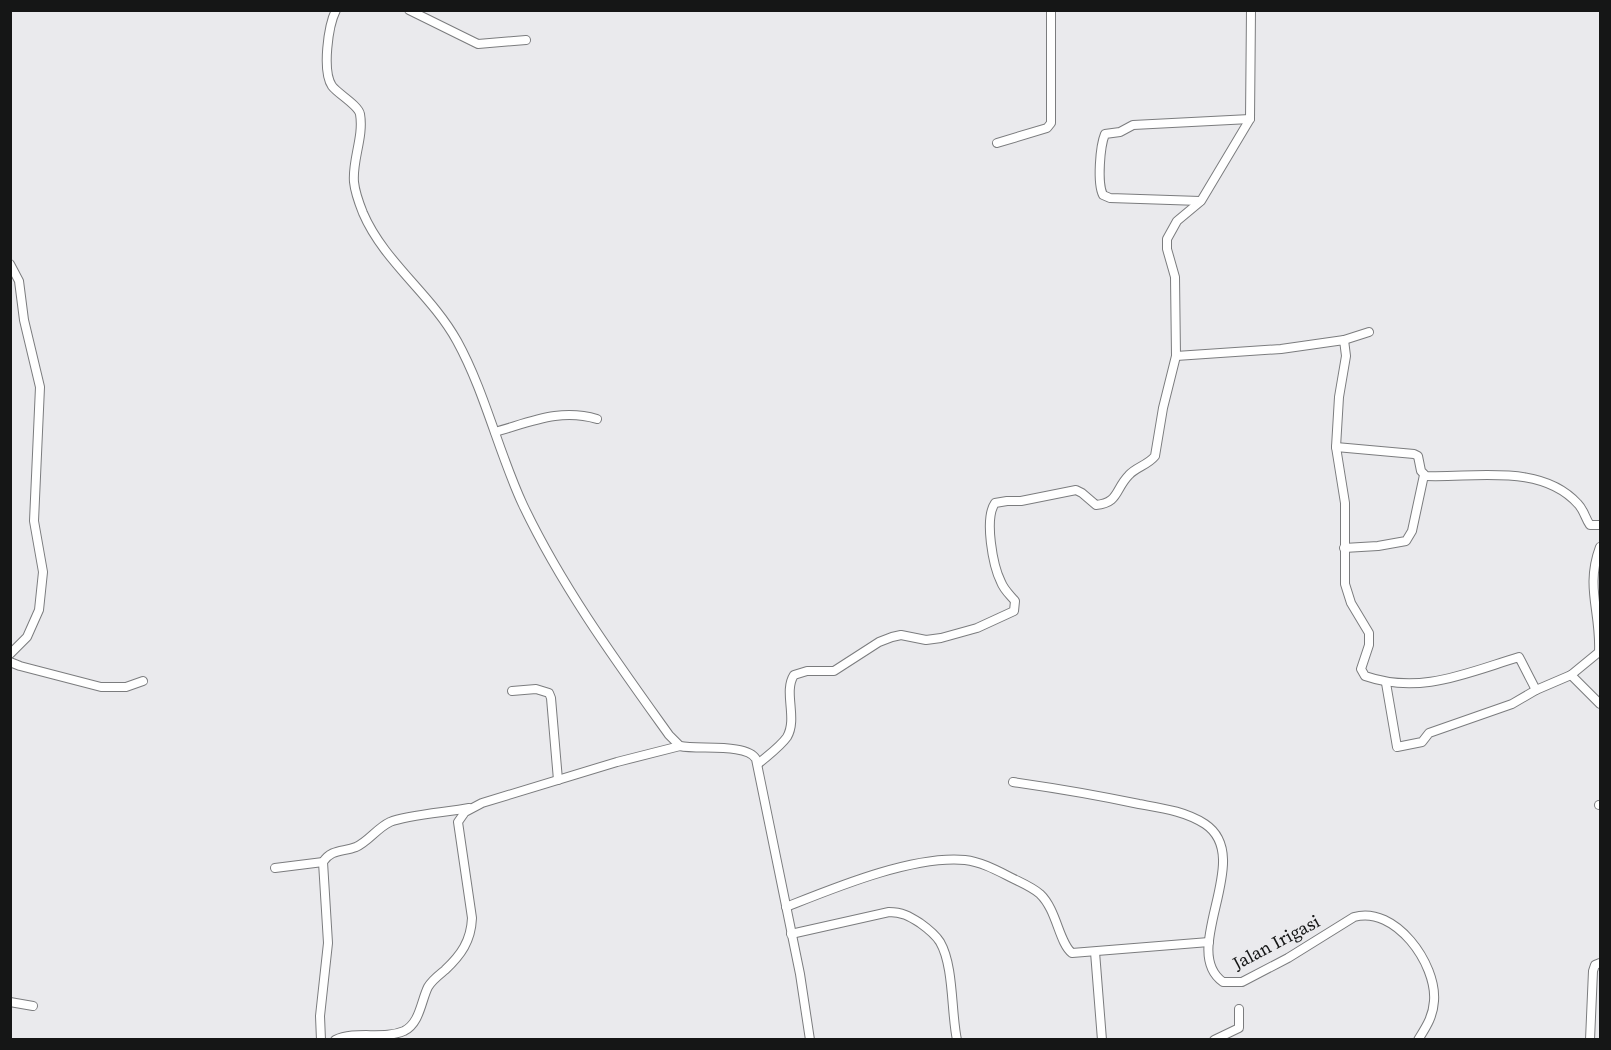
<svg xmlns="http://www.w3.org/2000/svg" width="1611" height="1050" viewBox="0 0 1611 1050" font-family="'Source Serif 4',serif">
<style>
.lines{fill:none;stroke-linecap:round;stroke-linejoin:round}
.minor-casing{stroke:#7b7c7e;stroke-width:10}
.minor{stroke:#fff;stroke-width:8}
.labels{text-anchor:middle;dominant-baseline:central;stroke-width:4.5;stroke-linejoin:round;paint-order:stroke}
.street-label{font-size:18px;fill:#151616;stroke:#eaeaed}
</style>
<rect width="100%" height="100%" fill="#eaeaed"/>
<g class="lines">
<g class="minor-casing">
<g id="minor">
<path d="M336,10C328,26 322,71 332,86C338,94 358,105 360,114C364,137 352,160 354,182C355,192 359,203 363,213C384,262 431,294 457,341C485,392 498,451 523,505C562,587 616,661 669,735L680,746C698,750 747,743 756,759L800,974L810,1040"/>
<path d="M409,10L478,44L526,40"/>
<path d="M997,143L1047,128L1051,123V10"/>
<path d="M1200,201L1110,198L1103,195C1097,183 1100,146 1105,134L1120,132L1133,125L1250,119"/>
<path d="M10,264L19,281L24,320L40,387L34,521L43,572L39,610L27,637L10,654"/>
<path d="M1344,340L1369,332"/>
<path d="M1176,356L1281,349L1344,340L1346,356L1339,397L1336,447L1345,503V584L1351,603L1369,633V645L1361,669L1365,676C1420,695 1466,673 1519,657L1536,690L1571,675L1599,652C1601,612 1585,587 1600,547"/>
<path d="M495,432C531,422 560,408 597,419"/>
<path d="M1336,447L1414,454L1418,456L1421,471L1426,476C1476,478 1541,463 1578,504C1584,510 1585,518 1590,525H1600"/>
<path d="M1344,548L1378,546L1406,541L1412,531L1424,475"/>
<path d="M10,662L20,666L101,687H126L143,681"/>
<path d="M1571,675L1600,704"/>
<path d="M1386,683L1397,747L1422,742L1429,733L1512,704L1536,690"/>
<path d="M512,691L536,689L549,693L551,698L558,780"/>
<path d="M758,764C767,756 780,747 787,737C798,718 783,692 794,675L807,671H834L879,642L892,637L901,635L926,640L941,638L977,628L1014,611L1015,601C1010,595 1004,590 1001,582C993,566 984,519 995,503L1007,501H1021L1076,490L1082,493L1096,505C1119,503 1115,489 1129,475C1136,467 1148,465 1155,456L1163,408L1176,356L1175,277L1167,249V239L1177,221L1201,201L1250,119L1251,10"/>
<path d="M1013,782C1055,788 1097,795 1139,804C1161,808 1185,811 1205,824C1256,858 1178,950 1223,982H1242L1288,958L1354,917C1395,905 1437,964 1434,1001C1433,1017 1426,1027 1418,1040"/>
<path d="M1599,805H1600"/>
<path d="M275,868L323,862"/>
<path d="M786,907C834,888 913,855 965,860C982,862 998,871 1012,878C1022,883 1032,887 1040,894C1057,910 1059,943 1072,953L1209,942"/>
<path d="M791,934L889,912C902,912 909,916 920,923C927,928 935,934 940,942C954,966 951,1012 957,1040"/>
<path d="M1095,952L1102,1040"/>
<path d="M10,1002L33,1006"/>
<path d="M321,1040L320,1016L328,943L323,862C331,849 343,852 356,847C369,841 377,828 390,822C407,815 449,812 469,808"/>
<path d="M335,1040C356,1030 383,1040 404,1031C420,1023 421,1001 428,987C432,980 439,975 445,970C461,955 471,941 472,918L458,822L465,812L482,803L617,762L680,746"/>
<path d="M1214,1040L1239,1028V1009"/>
<path d="M1590,1040L1593,971L1595,965L1600,963"/>
</g>
</g>
<use href="#minor" class="minor"/>
</g>
<g class="labels">
<g class="street-label">
<text transform="translate(1276 942) rotate(-28)">Jalan Irigasi</text>
</g>
</g>
<rect width="1611" height="1050" fill="none" stroke="#151616" stroke-width="24"/>
</svg>
